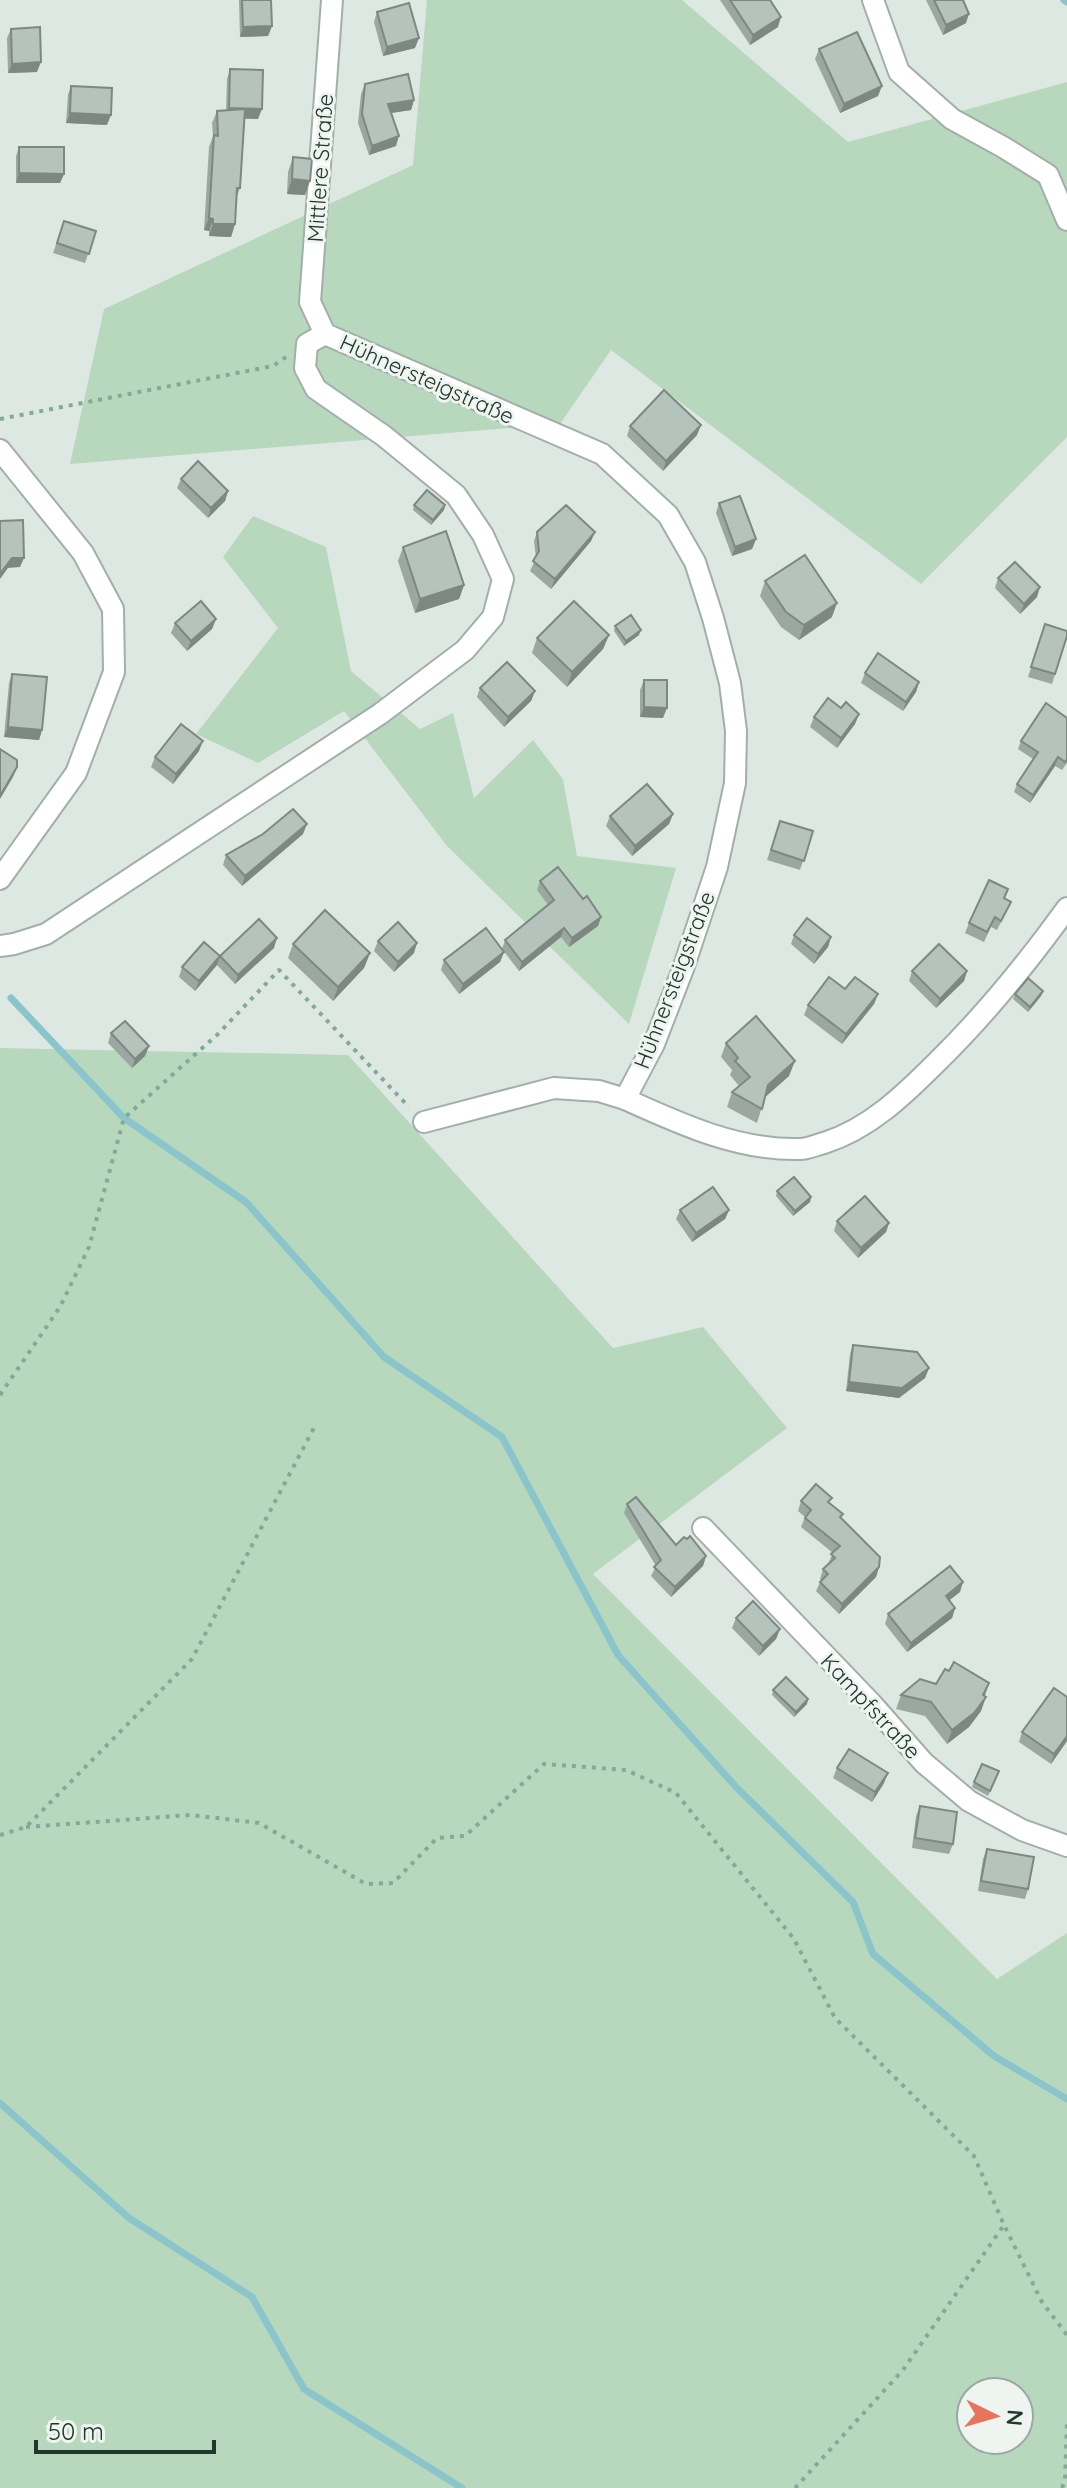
<svg xmlns="http://www.w3.org/2000/svg" width="1067" height="2488" viewBox="0 0 1067 2488" font-family="Quicksand,sans-serif">
<style>
.green{fill:#b8d8be;fill-rule:evenodd}
.lines{fill:none;stroke-linecap:round;stroke-linejoin:round}
.stream{stroke:#89c5ca;stroke-width:7}
.street-casing{stroke:#a2afa9;stroke-width:24}
.path{stroke:#81aa99;stroke-width:4;stroke-dasharray:4 6;stroke-linecap:butt}
.street{stroke:#fff;stroke-width:20}
.wall{fill:#9ba8a1}
.shaded-wall{fill:#7e8883}
.building{fill:#b4c3bb;stroke:#7e8883;stroke-width:2}
.labels{text-anchor:middle;dominant-baseline:central;stroke-width:6;stroke-linejoin:round;paint-order:stroke}
.street-label{font-size:22px;fill:#21362f;stroke:#eef5f1}
</style>
<rect width="100%" height="100%" fill="#dee8e3"/>
<g class="green">
<path d="M427,0H682L848,142L1067,82V437L921,584L611,350L560,424L70,464L104,309L413,165Z"/>
<path d="M253,516L326,547L351,671L420,729L453,713L474,798L533,740L563,779L577,856L676,868L629,1024L447,846L344,711L258,763L196,734L278,628L223,557Z"/>
<path d="M0,1048L348,1055L613,1348L703,1327L787,1428L593,1574L997,1979L1067,1933V2488H0ZM971,2392H1019V2440H971Z"/>
</g>
<g class="lines">
<g class="stream">
<path d="M1064,0L1067,2"/>
<path d="M11,998L124,1118L246,1202L384,1357L502,1437L618,1655L736,1787L853,1902L873,1954L994,2056L1067,2099"/>
<path d="M0,2103L129,2218L252,2297L304,2389L462,2488"/>
</g>
<g class="street-casing">
<g id="street">
<path d="M873,0L899,72L952,119L1003,147L1048,175L1067,220"/>
<path d="M325,334L310,302L332,0"/>
<path d="M0,450L83,553L113,609L114,672L76,773L0,879"/>
<path d="M0,946L14,944L46,934L380,714L465,650L493,617L503,579L483,535L456,495L384,436L316,389L305,368L307,344L325,334L602,454L668,515L695,562L713,618L730,683L736,731L735,783L717,867L683,969L654,1044L625,1099C680,1124 739,1151 800,1149C808,1149 816,1145 824,1143C869,1129 904,1095 937,1062C987,1013 1026,965 1067,908"/>
<path d="M424,1122L554,1088L599,1091L625,1099"/>
<path d="M703,1528L872,1704L924,1763L969,1801L1022,1830L1067,1846"/>
</g>
</g>
<g class="path">
<path d="M0,419L273,366L286,357"/>
<path d="M0,1395L60,1307L89,1247L124,1118L218,1034L279,970L409,1107"/>
<path d="M26,1827L191,1815L259,1823L366,1884L393,1883L437,1838L465,1836L544,1764L626,1770L676,1793L794,1939L835,2018L974,2156L1004,2225L1042,2302L1067,2335"/>
<path d="M0,1835L26,1827L192,1659L316,1424"/>
<path d="M795,2488L903,2370L1004,2225"/>
<path d="M1062,2488L1065,2480L1067,2421"/>
</g>
<use href="#street" class="street"/>
</g>
<g class="wall">
<path d="M239,0H271L272,26L268,36L240,37Z"/>
<path d="M720,0H770L778,27L750,45Z"/>
<path d="M926,0H963L966,23L943,35Z"/>
<path d="M377,12L415,48L383,56L374,22Z"/>
<path d="M11,29L37,72L8,73L7,38Z"/>
<path d="M819,49L878,96L840,113L815,59Z"/>
<path d="M230,69L258,119L245,118L240,188L236,199L235,224L231,237L209,236V231L204,230L209,147L213,136L212,123L217,111L226,110L227,79Z"/>
<path d="M365,84L414,100L411,110L391,113L396,146L369,155L358,123L361,94Z"/>
<path d="M71,86L107,125L66,123L68,95Z"/>
<path d="M19,147L64,174L60,183H16V156Z"/>
<path d="M293,157L305,195L287,194L288,172Z"/>
<path d="M64,221L96,231L85,263L53,253Z"/>
<path d="M630,426L697,435L663,471L627,436Z"/>
<path d="M181,479L228,491L225,501L208,518L177,488Z"/>
<path d="M719,503L756,539L752,549L732,556L716,513Z"/>
<path d="M414,505H445L444,510L431,525L413,510Z"/>
<path d="M537,532H595L591,541L551,589L530,571L536,558L534,541Z"/>
<path d="M403,547L464,585L459,599L415,613L398,561Z"/>
<path d="M998,578L1037,597L1020,614L995,588Z"/>
<path d="M765,581L832,617L799,640L781,627L760,596Z"/>
<path d="M216,619L212,629L187,651L171,633L175,623Z"/>
<path d="M1045,624L1055,674L1052,684L1028,677Z"/>
<path d="M615,626L639,635L624,646L614,631Z"/>
<path d="M609,635L603,649L567,687L532,653L537,638Z"/>
<path d="M865,673L919,682L916,692L903,711L861,683Z"/>
<path d="M12,674L42,730L39,740L4,737L9,683Z"/>
<path d="M644,680L663,718L640,717V690Z"/>
<path d="M480,688L535,691L531,701L504,727L477,697Z"/>
<path d="M841,708L859,714L855,724L837,748L810,727L814,717Z"/>
<path d="M1067,718V763L1062,770L1055,766L1030,803L1014,792L1017,784L1033,759L1018,749L1021,741Z"/>
<path d="M199,751L173,784L151,767L155,757Z"/>
<path d="M673,814L669,824L632,856L606,826L610,816Z"/>
<path d="M780,821L813,831L800,870L767,860Z"/>
<path d="M303,834L242,886L223,865L226,855Z"/>
<path d="M540,881L583,899L601,917L598,926L569,947L561,937L519,971L502,949L505,940L548,905L537,890Z"/>
<path d="M1004,898L1011,902L997,930L991,927L984,942L965,933L969,923Z"/>
<path d="M794,935L831,937L828,947L814,964L791,944Z"/>
<path d="M378,941L414,953L394,972L374,951Z"/>
<path d="M293,944L370,953L364,968L333,1001L288,958Z"/>
<path d="M274,948L235,984L217,965L195,991L179,977L182,967L220,956Z"/>
<path d="M504,952L500,962L459,994L441,970L444,960Z"/>
<path d="M912,971H967L964,981L936,1008L909,981Z"/>
<path d="M845,989L878,994L874,1004L842,1044L804,1015L808,1005Z"/>
<path d="M1015,994L1041,996L1028,1012L1013,999Z"/>
<path d="M111,1033L149,1046L145,1056L132,1068L108,1043Z"/>
<path d="M726,1043L789,1076L765,1097L757,1123L727,1107L732,1092L739,1086L730,1075L732,1070L721,1057Z"/>
<path d="M777,1191L811,1197L810,1202L793,1216L776,1196Z"/>
<path d="M680,1210H729L725,1219L692,1242L676,1219Z"/>
<path d="M837,1221L889,1223L886,1232L858,1258L834,1231Z"/>
<path d="M853,1345L929,1368L925,1378L899,1398L846,1391L850,1354Z"/>
<path d="M801,1501L830,1504L843,1514L841,1518L879,1567L876,1577L839,1614L816,1591L821,1580L820,1579L823,1569L828,1564L833,1553L801,1527L805,1517L798,1511Z"/>
<path d="M627,1504L676,1545L706,1556L703,1566L671,1597L651,1576L656,1566L624,1513Z"/>
<path d="M960,1592L949,1600L955,1608L952,1618L907,1652L885,1624L888,1614Z"/>
<path d="M736,1618L780,1629L776,1639L759,1656L732,1628Z"/>
<path d="M949,1671L989,1683L985,1696L981,1711L969,1727L947,1744L925,1716L896,1709L901,1695L936,1684Z"/>
<path d="M773,1690L808,1699L807,1704L794,1717L772,1695Z"/>
<path d="M1022,1732L1067,1741L1051,1764L1019,1742Z"/>
<path d="M982,1764L999,1771L988,1796L972,1787Z"/>
<path d="M837,1768L884,1783L872,1802L833,1778Z"/>
<path d="M920,1806L953,1844L949,1854L912,1848L916,1816Z"/>
<path d="M987,1849L1028,1889L1025,1899L978,1891L983,1859Z"/>
</g>
<g class="shaded-wall">
<path d="M969,14L966,23L943,35L946,25Z"/>
<path d="M781,17L778,27L750,45L753,35Z"/>
<path d="M272,26L268,36L240,37L243,27Z"/>
<path d="M419,38L415,48L383,56L387,47Z"/>
<path d="M41,62L37,72L8,73L12,64Z"/>
<path d="M882,86L878,96L840,113L844,104Z"/>
<path d="M414,100L411,110L384,114L388,104Z"/>
<path d="M229,108L262,109L258,119L226,118Z"/>
<path d="M70,113L111,115L107,125L66,123Z"/>
<path d="M399,136L396,146L369,155L372,146Z"/>
<path d="M19,173L64,174L60,183H16Z"/>
<path d="M292,179L310,181L305,195L287,194Z"/>
<path d="M209,218L213,219L209,231L204,230Z"/>
<path d="M213,224H235L231,237L209,236Z"/>
<path d="M701,425L697,435L663,471L666,461Z"/>
<path d="M228,491L225,501L208,518L211,508Z"/>
<path d="M445,505L444,510L431,525L433,520Z"/>
<path d="M595,532L591,541L551,589L555,579Z"/>
<path d="M756,539L752,549L732,556L735,547Z"/>
<path d="M12,558H24L20,567L8,568L0,579V574Z"/>
<path d="M464,585L459,599L415,613L420,599Z"/>
<path d="M1040,587L1037,597L1020,614L1024,604Z"/>
<path d="M837,603L832,617L799,640L804,625Z"/>
<path d="M216,619L212,629L187,651L191,641Z"/>
<path d="M641,630L639,635L624,646L626,641Z"/>
<path d="M609,635L603,649L567,687L572,672Z"/>
<path d="M919,682L916,692L903,711L906,702Z"/>
<path d="M535,691L531,701L504,727L508,717Z"/>
<path d="M644,707L667,708L663,718L640,717Z"/>
<path d="M859,714L855,724L837,748L841,738Z"/>
<path d="M8,727L42,730L39,740L4,737Z"/>
<path d="M203,741L199,751L173,784L176,774Z"/>
<path d="M1058,757L1055,766L1030,803L1033,795Z"/>
<path d="M17,767L13,777L0,799V796Z"/>
<path d="M673,814L669,824L632,856L635,846Z"/>
<path d="M307,824L303,834L242,886L245,876Z"/>
<path d="M601,917L598,926L569,947L572,938Z"/>
<path d="M564,928L561,937L519,971L522,962Z"/>
<path d="M831,937L828,947L814,964L818,954Z"/>
<path d="M277,938L274,948L235,984L238,975Z"/>
<path d="M417,943L414,953L394,972L398,962Z"/>
<path d="M504,952L500,962L459,994L463,984Z"/>
<path d="M370,953L364,968L333,1001L338,987Z"/>
<path d="M220,956L217,965L195,991L199,981Z"/>
<path d="M967,971L964,981L936,1008L940,999Z"/>
<path d="M1043,991L1041,996L1028,1012L1030,1007Z"/>
<path d="M878,994L874,1004L842,1044L846,1034Z"/>
<path d="M149,1046L145,1056L132,1068L135,1059Z"/>
<path d="M795,1061L789,1076L763,1099L768,1085Z"/>
<path d="M811,1197L810,1202L793,1216L795,1211Z"/>
<path d="M729,1210L725,1219L692,1242L696,1233Z"/>
<path d="M889,1223L886,1232L858,1258L861,1248Z"/>
<path d="M929,1368L925,1378L899,1398L846,1391L849,1382Z"/>
<path d="M706,1556L703,1566L671,1597L675,1587Z"/>
<path d="M879,1567L876,1577L839,1614L842,1604Z"/>
<path d="M963,1582L960,1592L942,1606L946,1596Z"/>
<path d="M955,1608L952,1618L907,1652L911,1643Z"/>
<path d="M780,1629L776,1639L759,1656L763,1646Z"/>
<path d="M989,1683L984,1697H986L981,1711L969,1727L947,1744L952,1730L983,1695Z"/>
<path d="M808,1699L807,1704L794,1717L796,1712Z"/>
<path d="M1067,1736V1741L1051,1764L1054,1754Z"/>
<path d="M888,1773L884,1783L872,1802L875,1792Z"/>
</g>
<g class="building">
<path d="M242,0H271L272,26L243,27Z"/>
<path d="M730,0H770L781,17L753,35Z"/>
<path d="M934,0H963L969,14L946,25Z"/>
<path d="M409,3L419,38L387,47L377,12Z"/>
<path d="M40,27L41,62L12,64L11,29Z"/>
<path d="M857,32L882,86L844,104L819,49Z"/>
<path d="M230,69L263,70L262,109L229,108Z"/>
<path d="M408,74L414,100L388,104L399,136L372,146L362,114L365,84Z"/>
<path d="M71,86L112,88L111,115L70,113Z"/>
<path d="M245,109L240,188H237L235,224H213V219L209,218L214,135L218,136L217,111Z"/>
<path d="M19,147H64V174L19,173Z"/>
<path d="M293,157L312,159L310,181L292,179Z"/>
<path d="M64,221L96,231L89,254L57,243Z"/>
<path d="M664,390L701,425L666,461L630,426Z"/>
<path d="M198,461L228,491L211,508L181,479Z"/>
<path d="M427,490L445,505L433,520L414,505Z"/>
<path d="M740,496L756,539L735,547L719,503Z"/>
<path d="M566,505L595,532L555,579L533,561L539,551L537,532Z"/>
<path d="M23,520L24,558H12L0,574V521Z"/>
<path d="M446,531L464,585L420,599L403,547Z"/>
<path d="M805,555L837,603L804,625L786,612L765,581Z"/>
<path d="M1015,562L1040,587L1024,604L998,578Z"/>
<path d="M201,601L216,619L191,641L175,623Z"/>
<path d="M574,601L609,635L572,672L537,638Z"/>
<path d="M631,615L641,630L626,641L615,626Z"/>
<path d="M1045,624L1067,631V636L1055,674L1031,667Z"/>
<path d="M878,653L919,682L906,702L865,673Z"/>
<path d="M507,662L535,691L508,717L480,688Z"/>
<path d="M12,674L47,677L42,730L8,727Z"/>
<path d="M644,680H667V708L644,707Z"/>
<path d="M828,698L841,708L846,702L859,714L841,738L814,717Z"/>
<path d="M1046,703L1067,718V759L1065,762L1058,757L1033,795L1017,784L1038,752L1021,741Z"/>
<path d="M181,724L203,741L176,774L155,757Z"/>
<path d="M0,749L17,760V767L0,796Z"/>
<path d="M647,784L673,814L635,846L610,816Z"/>
<path d="M293,809L307,824L245,876L226,855L263,834Z"/>
<path d="M780,821L813,831L804,861L771,850Z"/>
<path d="M558,867L583,899L587,896L601,917L572,938L564,928L522,962L505,940L554,900L540,881Z"/>
<path d="M989,880L1008,889L1004,898L1011,902L1001,921L995,917L987,932L969,923Z"/>
<path d="M325,910L370,953L338,987L293,944Z"/>
<path d="M807,918L831,937L818,954L794,935Z"/>
<path d="M259,919L277,938L238,975L220,956Z"/>
<path d="M398,922L417,943L398,962L378,941Z"/>
<path d="M486,928L504,952L463,984L444,960Z"/>
<path d="M204,942L220,956L199,981L182,967Z"/>
<path d="M939,944L967,971L940,999L912,971Z"/>
<path d="M829,977L845,989L855,977L878,994L846,1034L808,1005Z"/>
<path d="M1028,978L1043,991L1030,1007L1015,994Z"/>
<path d="M756,1016L795,1061L768,1085L762,1109L732,1092L750,1077L735,1061L738,1058L726,1043Z"/>
<path d="M125,1021L149,1046L135,1059L111,1033Z"/>
<path d="M794,1177L811,1197L795,1211L777,1191Z"/>
<path d="M713,1187L729,1210L696,1233L680,1210Z"/>
<path d="M865,1196L889,1223L861,1248L837,1221Z"/>
<path d="M853,1345L917,1352L929,1368L902,1388L849,1382Z"/>
<path d="M816,1484L832,1498L828,1502L843,1514L840,1517L880,1557L879,1567L842,1604L820,1582L828,1574L823,1569L835,1558L831,1554L840,1546L805,1518L811,1510L801,1501Z"/>
<path d="M636,1497L676,1545L684,1537L687,1539L690,1536L706,1556L675,1587L654,1567L661,1560L627,1504Z"/>
<path d="M950,1566L963,1582L946,1596L955,1608L911,1643L888,1614Z"/>
<path d="M753,1601L780,1629L763,1646L736,1618Z"/>
<path d="M954,1662L989,1683L983,1695L986,1697L974,1713L952,1730L931,1702L901,1695L920,1679L936,1684L945,1669L949,1671Z"/>
<path d="M786,1677L808,1699L796,1712L773,1690Z"/>
<path d="M1054,1688L1067,1697V1736L1054,1754L1022,1732Z"/>
<path d="M849,1749L888,1773L875,1792L837,1768Z"/>
<path d="M982,1764L999,1771L990,1791L974,1782Z"/>
<path d="M920,1806L957,1812L953,1844L915,1838Z"/>
<path d="M987,1849L1034,1857L1028,1889L981,1881Z"/>
</g>
<g class="labels">
<g class="street-label">
<text transform="translate(320 168) rotate(-86)">Mittlere Straße</text>
<text transform="translate(427 379) rotate(24)">Hühnersteigstraße</text>
<text transform="translate(674 980) rotate(-69)">Hühnersteigstraße</text>
<text transform="translate(871 1706) rotate(47)">Kampfstraße</text>
</g>
</g>
<g transform="translate(995 2416) rotate(95)"><circle r="38" fill="#eef5f1" stroke="#9ca9a3" stroke-width="2"/>
<path d="M0-6L14 30L0 20L-14 30Z" fill="#e7745d"/>
<text y="-12" font-size="22" font-weight="bold" text-anchor="middle" fill="#21362f">N</text>
</g>
<path d="M36 2440v12h178v-12" fill="none" stroke="#21362f" stroke-width="4"/>
<text x="48" y="2440" font-size="24" fill="#21362f" stroke="#eef5f1" stroke-width="6" paint-order="stroke">50 m</text>
</svg>
